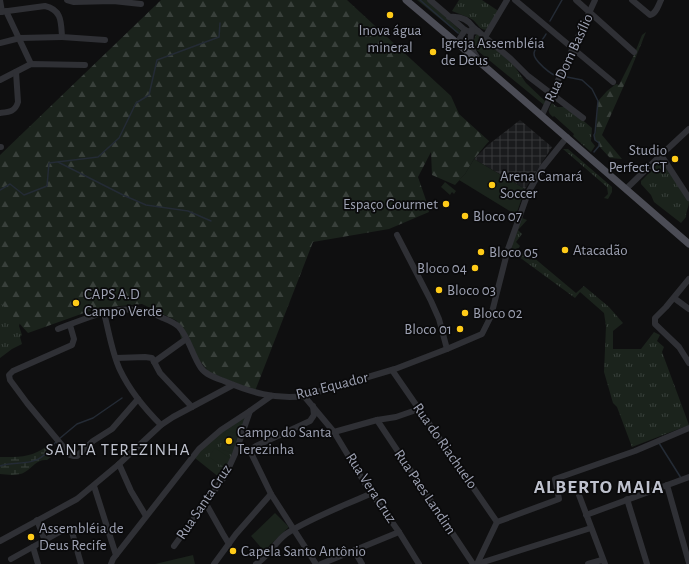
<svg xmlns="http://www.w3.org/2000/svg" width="689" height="564" viewBox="0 0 689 564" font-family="'Alegreya Sans',sans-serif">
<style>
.industrial{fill:url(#industrial-grid)}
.grass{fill:url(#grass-tufts)}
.forest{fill:url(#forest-firs)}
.wetland{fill:url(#wetland-marsh)}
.park{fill:#1b231c}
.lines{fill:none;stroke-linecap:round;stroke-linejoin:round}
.stream{stroke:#242b35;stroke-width:1.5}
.minor{stroke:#2f3035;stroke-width:6}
.major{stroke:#4b4c55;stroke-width:7}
.poi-dot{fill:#ffcb18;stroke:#0a0a0b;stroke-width:1.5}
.labels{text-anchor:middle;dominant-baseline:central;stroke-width:3.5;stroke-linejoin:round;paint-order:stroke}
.poi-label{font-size:15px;fill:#9ea2b3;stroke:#0a0a0b;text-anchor:start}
.street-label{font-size:15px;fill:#9ea2b3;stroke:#0a0a0b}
.quarter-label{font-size:17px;letter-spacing:1px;fill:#bfc2ce;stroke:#0a0a0b}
.district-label{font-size:19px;font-weight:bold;letter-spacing:1px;fill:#bfc2ce;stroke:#0a0a0b}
</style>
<defs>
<pattern id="industrial-grid" width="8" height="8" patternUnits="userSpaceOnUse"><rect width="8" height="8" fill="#1a1b1d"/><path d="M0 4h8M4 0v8" fill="none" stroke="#38393b"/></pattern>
<pattern id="grass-tufts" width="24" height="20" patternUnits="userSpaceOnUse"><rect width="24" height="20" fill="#1b231c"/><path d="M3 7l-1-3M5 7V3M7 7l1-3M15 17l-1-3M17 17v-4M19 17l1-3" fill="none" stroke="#39403b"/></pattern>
<pattern id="forest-firs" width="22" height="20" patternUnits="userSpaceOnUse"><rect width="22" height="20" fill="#1b231c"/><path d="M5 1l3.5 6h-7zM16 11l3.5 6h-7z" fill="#39403b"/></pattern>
<pattern id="wetland-marsh" width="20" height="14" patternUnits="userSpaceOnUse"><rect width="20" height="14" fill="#1b231c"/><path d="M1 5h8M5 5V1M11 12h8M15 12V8" fill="none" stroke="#39403b"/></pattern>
</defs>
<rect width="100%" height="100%" fill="#0f0f10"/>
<path class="industrial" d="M520,120L552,147L525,189L474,159L488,145Z"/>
<g class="grass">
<path d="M459,0H482L497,10L499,13L488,30C480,31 478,24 473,20C467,16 458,14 452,11Z"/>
<path d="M477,33L513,64L526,83L546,102L544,105L473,47L472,44Z"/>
<path d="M552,103L557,107H567L592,128L591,141L595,146L591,152L573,136L574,134L554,116L553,117C547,112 548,110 552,103Z"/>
<path d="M563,149H568L612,187V192L608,199L604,198L608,194L607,187Z"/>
<path d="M661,161L689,201C689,207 686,211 686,217L681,223L654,202L651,195L641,184V181Z"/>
<path d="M522,218L527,220L518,230L522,234L516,242L520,246L518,249L530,260L533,257L576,293L584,286L609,307L623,323L613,331V349H641L654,332L660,335L657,341L664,347L662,352L689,425L632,447L617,407L613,403L604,372L606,326L604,313L580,292L575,298L511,251L512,243Z"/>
<path d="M0,228L21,319L19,326L22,335L20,337L22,344L12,349L0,358Z"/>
<path d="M243,418H245L226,470L220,478L195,458C207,440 225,428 243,418Z"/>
</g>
<g class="forest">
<path d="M161,0H347L451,96L459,114L489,141L474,159L465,174L455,185L432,175L431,152L418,177L428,206L429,212L389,229L313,242L255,391L209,372L181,338L177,321L142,304L98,308L28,333L0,302V155Z"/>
<path d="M646,32L629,74L602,135L622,159L610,158L599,146V143L595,140L594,135L596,133L598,101L607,91L616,84L619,85L634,55L642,35Z"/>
</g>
<path class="wetland" d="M47,446L51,450V457L47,460C37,459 33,467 25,472C19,476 8,475 0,474V457C19,457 31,458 47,446Z"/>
<g class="park">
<path d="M417,0H427L461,31L460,35Z"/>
<path d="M474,159L525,189L516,215L459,180L465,174Z"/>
<path d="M445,182L456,191L454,194L452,192L450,195L441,187Z"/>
<path d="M226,430L238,434L233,453L220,449Z"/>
<path d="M215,448L230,458L224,467L209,457Z"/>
<path d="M275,513L289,527L264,551L251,536Z"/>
<path d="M193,555L195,564H155Z"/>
</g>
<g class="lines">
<g class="stream">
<path d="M420,0L458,33"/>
<path d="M550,21L562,0"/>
<path d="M546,34C543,40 535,47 534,53C533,60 552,76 558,76"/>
<path d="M562,76L582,80L592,89L598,101L595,133L594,135L595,140L599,143V146L594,152"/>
<path d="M58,162L123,195L146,205L188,211L211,221"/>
<path d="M0,190L10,184L24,195L47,186L49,163L98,157L119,138L136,103L149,95L157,60L219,37L220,23"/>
<path d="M59,439L77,424L93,418L122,398"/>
<path d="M659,443L681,478"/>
<path d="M0,466C13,461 31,466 43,456C48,452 51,446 56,442"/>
</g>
<g class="minor">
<path d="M0,0L2,12"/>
<path d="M67,0L74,2L113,1L141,4"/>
<path d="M430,0L465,30L471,32L478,31"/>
<path d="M515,0L613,82"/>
<path d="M576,0L634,52"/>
<path d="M632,0L650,15C656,14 658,6 661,0"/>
<path d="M6,11L31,64"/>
<path d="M0,12L45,6C62,10 61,22 62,37L105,40"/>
<path d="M449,17C459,16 467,18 473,27L511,59L528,76L583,118"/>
<path d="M472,29C469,41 470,48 477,57"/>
<path d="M465,30L460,38L459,44L464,45L470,41"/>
<path d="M485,37L507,0"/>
<path d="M0,43L20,38L62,37"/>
<path d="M0,80L31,64L85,65"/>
<path d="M0,113C9,112 15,112 18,102L16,72"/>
<path d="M542,115L595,0"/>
<path d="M0,147H1"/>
<path d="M661,155L689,198"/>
<path d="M626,189L661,155L689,129"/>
<path d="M397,235L431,301L439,319L447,349"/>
<path d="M689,279L666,307L655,318V324L679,347L689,363"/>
<path d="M674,298L689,309"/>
<path d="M104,313C109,332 112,353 120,370C130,391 145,409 161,425"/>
<path d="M70,325L74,339L72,345L13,371L9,375L10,380L27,403L70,455L73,456H77L93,441L112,429L138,399"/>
<path d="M58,329C92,316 127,299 163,318C168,320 175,323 179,327C189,338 192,355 201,368C206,375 216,378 224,381C250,392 276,400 304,396L395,369L447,349L482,334L491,316L508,249L528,193L542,168L567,137"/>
<path d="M116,358L145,357L152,358L160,373L192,407"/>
<path d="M154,362L186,339"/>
<path d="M392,370L497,522"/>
<path d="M304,396L334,432L366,485L399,532L419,564"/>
<path d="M313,406L314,415L310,421L256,446L253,448L251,453L271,494L316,564"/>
<path d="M377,420L473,564"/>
<path d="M334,432L377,420L396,417L419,409"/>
<path d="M119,464L131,491L146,516"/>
<path d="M667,485L689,563"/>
<path d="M94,486L116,555"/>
<path d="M579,495L605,564"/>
<path d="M627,499L647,564"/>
<path d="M205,502L223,534L229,544"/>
<path d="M586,515L689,477"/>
<path d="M37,520L45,541"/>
<path d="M497,522L559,499L555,479L635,451L689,428"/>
<path d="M0,541L77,499L119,464L161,425L173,417L233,385"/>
<path d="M174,546L225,476L235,454L250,411"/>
<path d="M33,547L38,564"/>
<path d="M354,550L362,564"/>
<path d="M11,559L65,529H70L72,532L81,564"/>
<path d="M111,564L113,559L199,449L221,430L250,411L271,396"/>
<path d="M214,564L236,534L271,494"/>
<path d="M256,564C269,556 274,543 286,534C310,518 346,505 372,493"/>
<path d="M321,564L399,532"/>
<path d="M477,564L591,528"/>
<path d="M477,564L497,522"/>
<path d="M588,564L602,560"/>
</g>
<path class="major" d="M406,0L483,65L689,244"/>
</g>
<g class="poi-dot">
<circle cx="390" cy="15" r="4"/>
<circle cx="433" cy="52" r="4"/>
<circle cx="675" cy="159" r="4"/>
<circle cx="492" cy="185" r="4"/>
<circle cx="446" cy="204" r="4"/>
<circle cx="465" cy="216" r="4"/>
<circle cx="565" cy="250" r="4"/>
<circle cx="481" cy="252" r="4"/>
<circle cx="475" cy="268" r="4"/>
<circle cx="439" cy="290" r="4"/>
<circle cx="76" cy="303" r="4"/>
<circle cx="465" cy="313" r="4"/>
<circle cx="460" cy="329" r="4"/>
<circle cx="229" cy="441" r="4"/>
<circle cx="31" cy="537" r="4"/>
<circle cx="233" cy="551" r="4"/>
</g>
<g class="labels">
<g class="poi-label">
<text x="390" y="30" text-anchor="middle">Inova água<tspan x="390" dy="17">mineral</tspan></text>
<text x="441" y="43">Igreja Assembléia<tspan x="441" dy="17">de Deus</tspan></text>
<text x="667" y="150" text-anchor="end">Studio<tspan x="667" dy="17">Perfect CT</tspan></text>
<text x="500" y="176">Arena Camará<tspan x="500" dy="17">Soccer</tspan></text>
<text x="438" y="204" text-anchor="end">Espaço Gourmet</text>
<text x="473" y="216">Bloco 07</text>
<text x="573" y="250">Atacadão</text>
<text x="489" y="252">Bloco 05</text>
<text x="467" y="268" text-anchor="end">Bloco 04</text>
<text x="447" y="290">Bloco 03</text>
<text x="84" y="294">CAPS A.D<tspan x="84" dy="17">Campo Verde</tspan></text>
<text x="473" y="313">Bloco 02</text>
<text x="452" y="329" text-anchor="end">Bloco 01</text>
<text x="237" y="432">Campo do Santa<tspan x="237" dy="17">Terezinha</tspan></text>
<text x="39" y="528">Assembléia de<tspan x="39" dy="17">Deus Recife</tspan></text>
<text x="241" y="551">Capela Santo Antônio</text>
</g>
<g class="street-label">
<text transform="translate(569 58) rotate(-65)">Rua Dom Basílio</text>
<text transform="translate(332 386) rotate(-14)">Rua Equador</text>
<text transform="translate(445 446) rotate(55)">Rua do Riachuelo</text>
<text transform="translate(371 488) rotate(57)">Rua Vera Cruz</text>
<text transform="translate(425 492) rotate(56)">Rua Paes Landim</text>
<text transform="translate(204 502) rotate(-56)">Rua Santa Cruz</text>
</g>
<g class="quarter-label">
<text x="118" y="449">SANTA TEREZINHA</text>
</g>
<g class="district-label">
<text x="599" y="487">ALBERTO MAIA</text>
</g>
</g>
</svg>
